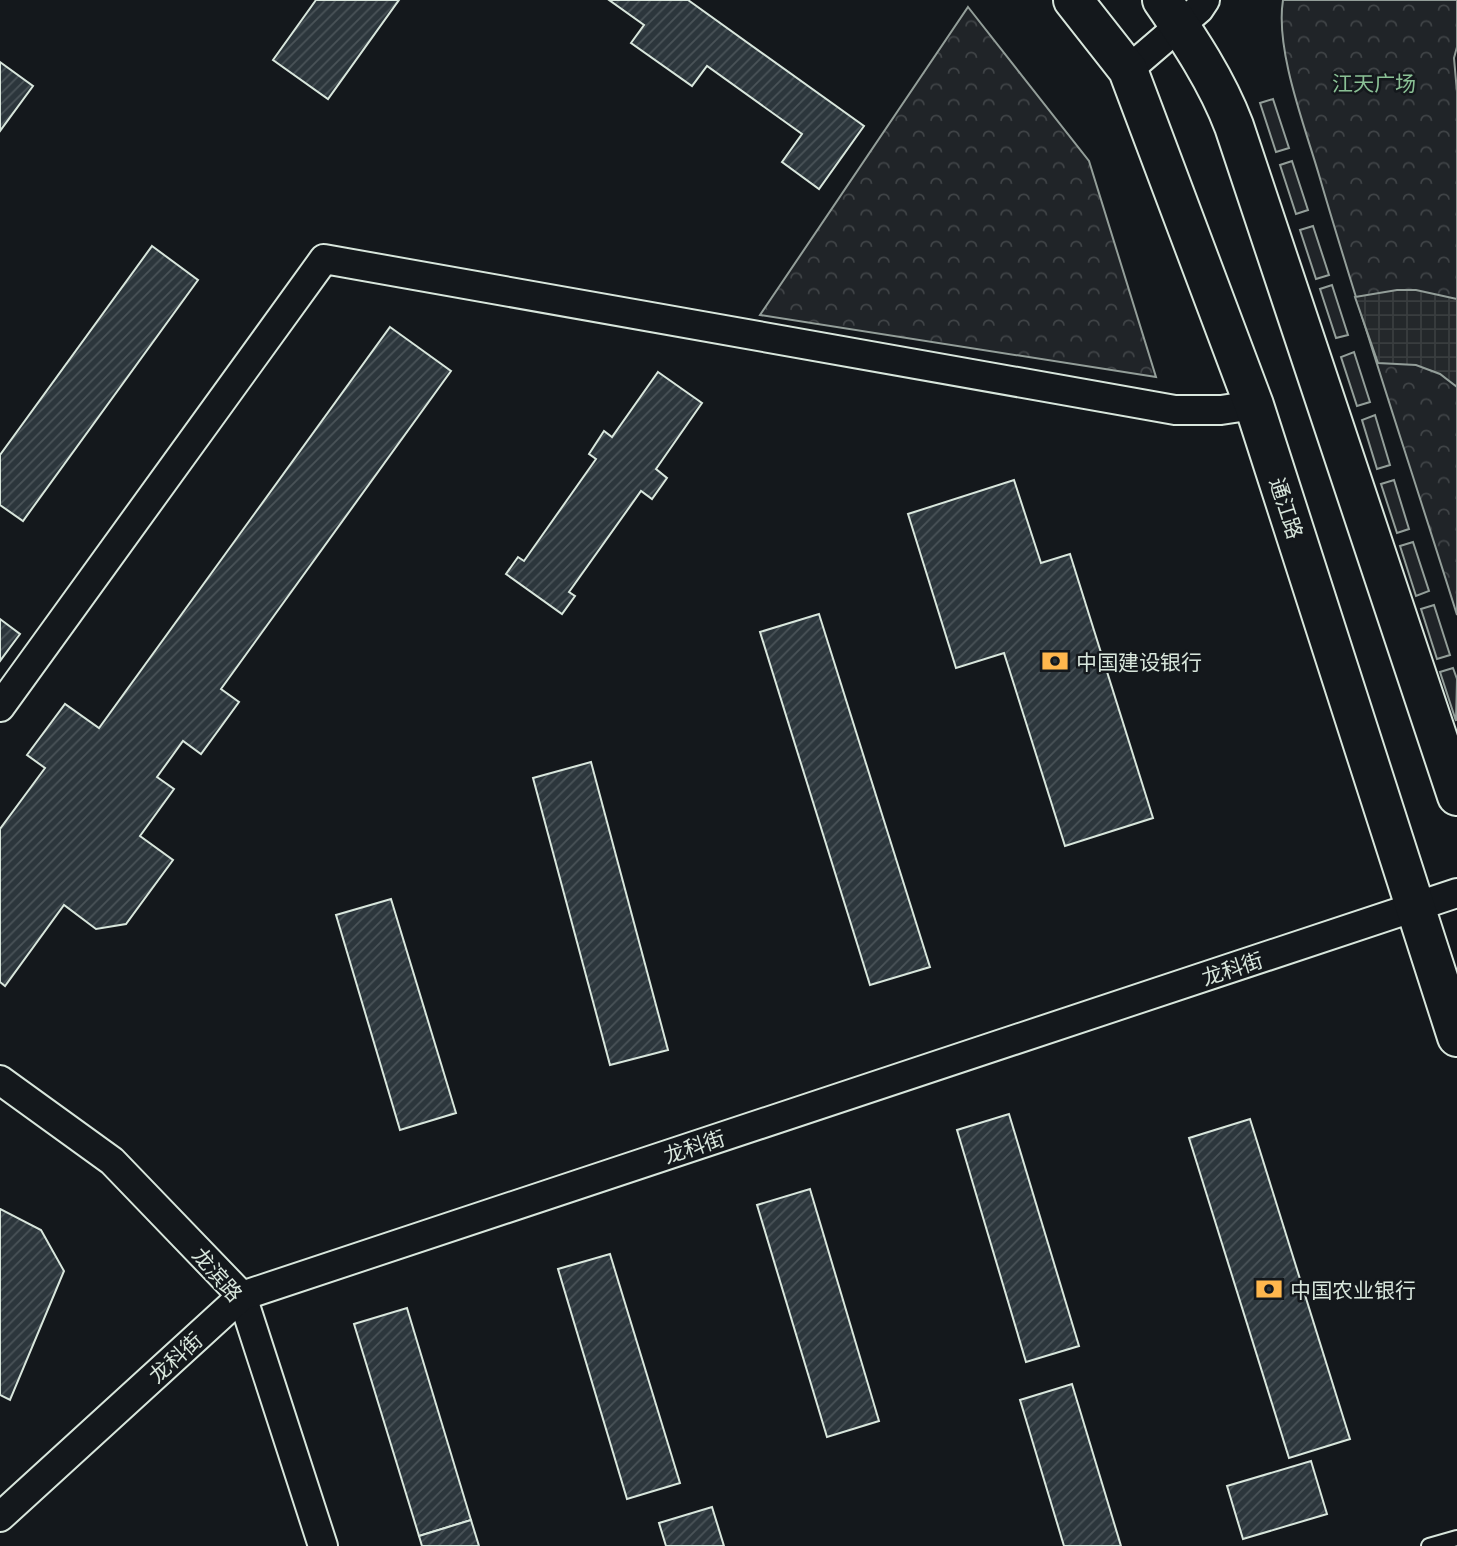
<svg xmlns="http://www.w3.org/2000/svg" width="1457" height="1546" viewBox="0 0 1457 1546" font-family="Lato,'Noto Sans SC',sans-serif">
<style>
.grass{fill:#202428;stroke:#939e99;stroke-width:2}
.park{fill:url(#park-crowns);stroke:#939e99;stroke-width:2}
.plaza{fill:url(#plaza-grid);stroke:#939e99;stroke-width:2}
.building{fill:url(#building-hatch);stroke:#d8e6dc;stroke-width:2}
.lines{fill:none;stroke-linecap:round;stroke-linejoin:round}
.lane-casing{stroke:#d8e6dc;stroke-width:18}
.street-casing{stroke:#d8e6dc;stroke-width:32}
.secondary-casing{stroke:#d8e6dc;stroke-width:42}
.lane{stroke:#14181c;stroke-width:14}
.street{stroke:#14181c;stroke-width:28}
.secondary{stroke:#14181c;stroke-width:38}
.labels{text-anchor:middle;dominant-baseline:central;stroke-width:5;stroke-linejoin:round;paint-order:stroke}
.park-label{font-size:21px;fill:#8ac095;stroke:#14181c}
.street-label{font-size:21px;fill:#d8e6dc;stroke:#14181c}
.poi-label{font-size:21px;fill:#d8e6dc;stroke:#14181c;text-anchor:start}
</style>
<defs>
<pattern id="park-crowns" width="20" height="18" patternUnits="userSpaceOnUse" patternTransform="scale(1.75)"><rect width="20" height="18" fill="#202428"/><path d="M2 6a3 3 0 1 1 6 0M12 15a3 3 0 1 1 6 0" fill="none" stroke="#404447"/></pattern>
<pattern id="plaza-grid" width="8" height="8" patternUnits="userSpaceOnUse" patternTransform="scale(1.75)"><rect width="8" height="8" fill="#24282b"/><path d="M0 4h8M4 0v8" fill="none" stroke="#393d3f"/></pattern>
<pattern id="building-hatch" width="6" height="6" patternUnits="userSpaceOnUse" patternTransform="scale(1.75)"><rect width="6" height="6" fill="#2c363c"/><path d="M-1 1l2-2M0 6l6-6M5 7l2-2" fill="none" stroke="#4a5358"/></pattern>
</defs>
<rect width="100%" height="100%" fill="#14181c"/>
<g class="grass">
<path d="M1273,99L1289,148L1276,152L1260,103Z"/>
<path d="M1292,161L1308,210L1296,214L1280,165Z"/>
<path d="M1313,226L1329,275L1316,279L1300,230Z"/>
<path d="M1332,285L1348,335L1336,338L1320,289Z"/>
<path d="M1354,352L1370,402L1357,406L1341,357Z"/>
<path d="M1375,415L1390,465L1377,469L1362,420Z"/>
<path d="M1394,480L1409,529L1397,533L1381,484Z"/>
<path d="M1413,542L1429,591L1416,596L1400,546Z"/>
<path d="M1434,605L1450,655L1437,659L1421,609Z"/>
<path d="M1453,668L1457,679L1456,721L1440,672Z"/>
</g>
<g class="park">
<path d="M1283,0H1457V47L1454,58L1457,92V615C1411,468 1362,323 1319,175C1305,127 1275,50 1283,0Z"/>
<path d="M968,7L1089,161L1156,377L760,315Z"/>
</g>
<path class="plaza" d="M1397,290H1416L1457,299V387L1440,374L1416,365L1378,363L1355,297Z"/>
<g class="building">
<path d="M316,0H399L328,99L273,60Z"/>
<path d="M609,0H688L864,126L819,189L782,162L802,134L707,66L692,86L631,43L644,25Z"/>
<path d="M0,62L33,86L0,131Z"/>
<path d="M152,246L198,280L23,521L0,505V455Z"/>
<path d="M390,327L451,371L221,689L239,702L201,754L183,741L157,777L174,789L140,836L173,860L126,924L96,929L64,905L5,986L0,982V829L45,768L27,755L65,704L99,728Z"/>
<path d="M658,372L702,403L656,469L667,478L652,499L641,491L569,592L575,596L562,614L506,574L518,557L524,561L596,459L589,454L604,431L612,437Z"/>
<path d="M1014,480L1041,563L1070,554L1153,818L1065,846L1004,653L956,668L908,514Z"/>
<path d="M819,614L930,967L870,985L760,632Z"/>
<path d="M0,619L20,634L0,661Z"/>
<path d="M591,762L668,1050L610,1065L533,778Z"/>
<path d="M391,899L456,1113L400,1130L336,915Z"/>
<path d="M1009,1114L1079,1346L1026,1362L957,1130Z"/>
<path d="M1250,1119L1350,1439L1289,1458L1189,1138Z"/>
<path d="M810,1189L879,1421L827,1437L757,1205Z"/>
<path d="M0,1209L41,1230L64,1271L10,1400L0,1395Z"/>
<path d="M610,1254L680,1483L627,1499L558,1269Z"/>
<path d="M407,1308L471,1520L419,1536L354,1324Z"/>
<path d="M1072,1384L1121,1546H1064L1020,1400Z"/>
<path d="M1311,1461L1327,1514L1243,1539L1227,1486Z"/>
<path d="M712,1507L724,1546H666L659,1523Z"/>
<path d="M471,1520L479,1546H422L419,1536Z"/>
</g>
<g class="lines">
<g class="lane-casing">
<path id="lane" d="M1429,1546L1457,1538"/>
</g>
<g class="street-casing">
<g id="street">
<path d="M1128,70L1199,9L1205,0"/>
<path d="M0,707L324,259L1175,410H1221L1254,405"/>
<path d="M0,1080L112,1161L242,1296L323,1546"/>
<path d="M0,1517L242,1296L1457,893"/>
</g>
</g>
<g class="secondary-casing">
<g id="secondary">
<path d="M1073,0L1128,70L1254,405L1457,1037"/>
<path d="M1162,0C1189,39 1217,81 1234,126L1457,796"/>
</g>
</g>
<use href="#lane" class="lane"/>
<use href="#street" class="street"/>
<use href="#secondary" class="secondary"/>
</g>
<defs>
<g id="bank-bare" transform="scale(2.1)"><path d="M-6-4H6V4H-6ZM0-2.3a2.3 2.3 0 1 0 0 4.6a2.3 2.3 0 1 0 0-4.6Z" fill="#ffb74d" stroke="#14181c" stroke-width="2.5" paint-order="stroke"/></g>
</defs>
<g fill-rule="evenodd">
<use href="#bank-bare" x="1055" y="661"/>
<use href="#bank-bare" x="1269" y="1289"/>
</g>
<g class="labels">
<g class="park-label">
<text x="1374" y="82">江天广场</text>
</g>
<g class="street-label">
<text transform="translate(1287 508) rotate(72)">通江路</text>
<text transform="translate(1232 968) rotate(-18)">龙科街</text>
<text transform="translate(694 1146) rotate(-18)">龙科街</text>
<text transform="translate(218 1274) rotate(49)">龙滨路</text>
<text transform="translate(175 1357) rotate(-42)">龙科街</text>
</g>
<g class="poi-label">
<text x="1076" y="661">中国建设银行</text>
<text x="1290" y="1289">中国农业银行</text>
</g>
</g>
</svg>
